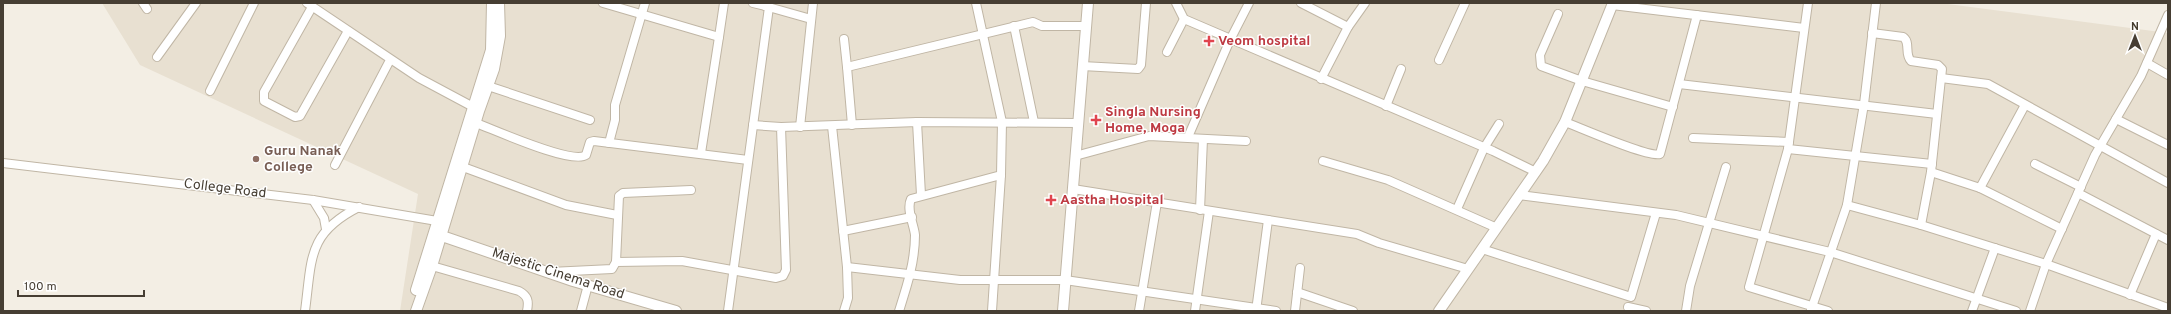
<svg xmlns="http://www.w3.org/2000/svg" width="2171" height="314" viewBox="0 0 2171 314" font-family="Overpass,sans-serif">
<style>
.residential{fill:#e8e0d1}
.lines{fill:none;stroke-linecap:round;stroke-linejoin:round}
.minor-casing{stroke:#c0b6a5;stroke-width:10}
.tertiary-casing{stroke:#c0b6a5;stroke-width:12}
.minor{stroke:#fff;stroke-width:8}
.tertiary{stroke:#fff;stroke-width:10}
.health-dot{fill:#e0444e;stroke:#fff;stroke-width:1.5}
.education-dot{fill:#8d6e63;stroke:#fff;stroke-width:1.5}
.labels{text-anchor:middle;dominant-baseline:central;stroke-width:3;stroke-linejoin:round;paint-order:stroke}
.health-label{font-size:14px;font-weight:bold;fill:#be3a42;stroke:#fff;text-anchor:start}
.education-label{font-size:14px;font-weight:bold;fill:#785e54;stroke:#fff;text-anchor:start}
.street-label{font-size:14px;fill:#463e33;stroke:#fff}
</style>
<rect width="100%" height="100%" fill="#f3eee4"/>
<path class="residential" d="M102,3H1940L2168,33V311H400L418,194L140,65Z"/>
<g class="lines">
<g class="minor-casing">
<g id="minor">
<path d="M143,3L147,9"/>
<path d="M307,3L419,78L477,109"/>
<path d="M603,3L719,37L724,3"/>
<path d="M753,3L765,6"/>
<path d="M976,3L1002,122L1001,175L992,311"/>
<path d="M1176,3L1184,19L1493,151L1536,172"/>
<path d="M1301,3L1348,27"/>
<path d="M1808,3L1788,149L1749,287L1828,311"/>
<path d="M1612,5L1804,28"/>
<path d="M765,6L811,19"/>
<path d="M312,7L264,92V101L295,117L300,116L348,31"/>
<path d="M1558,14L1540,55L1541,66L1582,81L1673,107"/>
<path d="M1014,26L1034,122"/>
<path d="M1872,33L1903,37C1911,42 1904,54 1911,61L1938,65L1942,69L1931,172L1921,225"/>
<path d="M844,39L847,67"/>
<path d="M1167,52L1184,19"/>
<path d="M157,57L196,3"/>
<path d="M1439,60L1465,3"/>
<path d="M2147,63L2168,75"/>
<path d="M1082,66L1138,69L1141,65L1146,3"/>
<path d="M1941,78L1988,84L2168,183"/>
<path d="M1321,79L1348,27L1365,3"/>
<path d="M1679,84L1937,114"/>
<path d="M488,86L590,120"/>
<path d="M210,91L254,3"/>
<path d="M1386,106L1401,69"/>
<path d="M2116,119L2168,145"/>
<path d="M917,122L921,195"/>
<path d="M1565,122C1581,128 1649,158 1660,154L1697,15"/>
<path d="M476,123C495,130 572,165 586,155L590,142L594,141L748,160"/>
<path d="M852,125L847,67L1033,22L1042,26H1085"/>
<path d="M832,126L847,267L848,298L844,311"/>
<path d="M781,127L917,122L1078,123"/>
<path d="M800,127L813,3"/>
<path d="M1188,137L1230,40L1249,3"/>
<path d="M1693,138L1789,142"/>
<path d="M609,143L615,120V105L645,3"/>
<path d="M1788,149L1932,164"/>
<path d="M701,153L719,37"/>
<path d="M1075,156L1149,136L1246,141"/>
<path d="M1323,161L1388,180L1497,228"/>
<path d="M3,163L313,200L443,222"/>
<path d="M2035,164L2081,187"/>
<path d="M335,165L390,60"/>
<path d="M463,167L566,205L617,215"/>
<path d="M1931,172L1980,188L2062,229"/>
<path d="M1980,188L2025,105"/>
<path d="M1073,189L1357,234L1379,243L1468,269"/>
<path d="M2078,193L2168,240"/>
<path d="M1519,195L1676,215L1830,252L2016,311"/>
<path d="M313,200L324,218L326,229"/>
<path d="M1847,205L1921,225L2046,264L2168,308"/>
<path d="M1457,209L1484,148L1499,124"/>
<path d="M1200,210L1203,139"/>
<path d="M843,231L912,217"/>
<path d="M1482,249L1631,297L1656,213"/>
<path d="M616,262L682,261L776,278L783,276L786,270L781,127L753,125"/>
<path d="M432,266L519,291C528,296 529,301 527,311"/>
<path d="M847,267L960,280H1065L1276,311"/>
<path d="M550,272L612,269L616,262L619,196L623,193L691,190"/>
<path d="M1297,292L1353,311"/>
<path d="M2130,295L2156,234"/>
<path d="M1628,307L1646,311"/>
<path d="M1811,310L1847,205L1864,104L1876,3"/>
<path d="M305,311C312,259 307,233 359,207"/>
<path d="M581,311L588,285"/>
<path d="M728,311L769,7"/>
<path d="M899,311C907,286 915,262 915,235C914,225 906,209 911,199L1001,175"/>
<path d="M1139,311L1157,202"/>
<path d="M1195,311L1209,211"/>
<path d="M1256,311L1268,220"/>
<path d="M1295,311L1300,268"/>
<path d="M1686,311L1690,286L1726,167"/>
<path d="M1972,311L1995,248"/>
<path d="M2030,311L2046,264L2095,155L2141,76L2168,15"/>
</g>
</g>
<g class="tertiary-casing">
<g id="tertiary">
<path d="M442,236L573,281L676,311"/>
<path d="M416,290L491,50L492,3"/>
<path d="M416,311L432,266L479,111L494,69L500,36L499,3"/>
<path d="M1063,311L1088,3"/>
<path d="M1439,311L1543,161L1565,122L1613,3"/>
</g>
</g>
<use href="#minor" class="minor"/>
<use href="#tertiary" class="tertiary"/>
</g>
<g class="health-dot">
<path d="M1207 35h4v4h4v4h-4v4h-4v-4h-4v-4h4z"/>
<path d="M1094 114h4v4h4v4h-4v4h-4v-4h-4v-4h4z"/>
<path d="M1049 194h4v4h4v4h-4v4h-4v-4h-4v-4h4z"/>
</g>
<circle class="education-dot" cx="256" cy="159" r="4"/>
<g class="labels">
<g class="health-label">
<text x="1218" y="41">Veom hospital</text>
<text x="1105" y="112">Singla Nursing<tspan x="1105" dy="16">Home, Moga</tspan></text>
<text x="1060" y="200">Aastha Hospital</text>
</g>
<g class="education-label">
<text x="264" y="151">Guru Nanak<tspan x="264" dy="16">College</tspan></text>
</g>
<g class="street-label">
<text transform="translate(225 189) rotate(7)">College Road</text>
<text transform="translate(558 274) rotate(18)">Majestic Cinema Road</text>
</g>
</g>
<rect width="2171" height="314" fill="none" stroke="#463e33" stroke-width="8"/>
<g transform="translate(2135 36)" stroke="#ffffff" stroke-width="3" paint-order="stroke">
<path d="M0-3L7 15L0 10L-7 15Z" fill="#463e33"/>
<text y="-6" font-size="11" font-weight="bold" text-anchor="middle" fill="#463e33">N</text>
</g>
<path d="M18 290v6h126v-6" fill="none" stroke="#463e33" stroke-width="2"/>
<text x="24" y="290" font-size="12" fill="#463e33" stroke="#ffffff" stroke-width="3" paint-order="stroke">100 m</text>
</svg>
